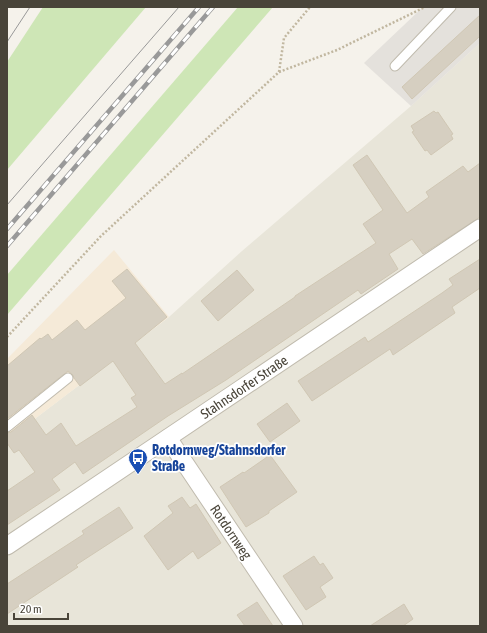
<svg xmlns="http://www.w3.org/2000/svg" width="487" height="633" viewBox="0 0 487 633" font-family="'Asap Condensed',sans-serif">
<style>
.residential{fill:#e8e5d9}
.commercial{fill:#f5ead8}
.industrial{fill:#e4e1dc}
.green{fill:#cee6b6}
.building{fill:#d6cfc1;stroke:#d0c7b4}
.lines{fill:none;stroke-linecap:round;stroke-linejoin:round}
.service-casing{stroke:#c0bbae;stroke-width:11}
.minor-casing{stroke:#c0bbae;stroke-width:19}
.path{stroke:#c1b7a0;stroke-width:2.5;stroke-dasharray:2 2;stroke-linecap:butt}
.service{stroke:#fff;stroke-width:9}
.minor{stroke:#fff;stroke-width:17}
.tram{stroke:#999;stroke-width:1}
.rail-casing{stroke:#999;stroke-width:4.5}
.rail{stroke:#fff;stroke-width:3;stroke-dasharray:9;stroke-linecap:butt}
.labels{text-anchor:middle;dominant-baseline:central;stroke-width:3.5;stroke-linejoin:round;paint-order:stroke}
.street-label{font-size:14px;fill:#494439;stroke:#fff}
.transit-label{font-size:14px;font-weight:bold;fill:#164399;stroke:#fff;text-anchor:start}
</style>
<rect width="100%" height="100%" fill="#f5f2eb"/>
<path class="residential" d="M480,43V626H7V440L169,317L242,251L411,106Z"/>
<path class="commercial" d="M114,250L169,317L7,440V359Z"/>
<path class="industrial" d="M423,7H480V43L411,106L364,63Z"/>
<g class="green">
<path d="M43,7H146L7,170V62Z"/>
<path d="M238,7H273L7,315V275Z"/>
</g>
<g class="building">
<path d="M480,15V36L412,99L402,87Z"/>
<path d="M434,111L436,113L438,112L453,134L451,135L453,139L431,155L427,150L425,151L412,132L414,131L411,126Z"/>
<path d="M367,155L407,213L429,197L426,192L463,166L468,172L480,163V217L423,254L412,239L389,254L398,269L361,294L358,290L226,380L168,416L83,474L75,462L52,479L60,490L7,525V491L35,472L19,450L14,453L7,443V433L11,432L32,415L46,435L61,423L76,446L137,407L131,398L136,395L113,361L80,386L74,378L73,375L68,371L7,419V366L40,338L41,339L48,334L52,340L77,320L85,330L126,298L112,281L127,269L167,317L135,343L165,384L182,373V374L295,297V296L376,243L363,224L383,210L353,165Z"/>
<path d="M480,259V288L452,307L455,313L393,355L390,349L312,401L298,381L365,337L368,342L442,293L453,285L449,279Z"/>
<path d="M237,270L254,290L218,321L201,301Z"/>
<path d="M287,403L300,421L270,442L257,424Z"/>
<path d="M270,455L297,492L269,511V513L246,527L220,487L243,472L244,473Z"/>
<path d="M182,497L190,508L196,504L221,543L198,559L193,551L168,570L144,536L173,513L168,506Z"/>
<path d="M119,507L133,528L76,565L78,567L7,614V584L84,534L82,531Z"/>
<path d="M314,556L320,565L323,563L333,578L320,587L326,597L306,610L283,576Z"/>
<path d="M257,602L273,626H245L237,615Z"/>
<path d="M404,604L413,619L403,626H370Z"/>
</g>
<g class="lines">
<g class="service-casing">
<g id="service">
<path d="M395,66L451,7"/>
<path d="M7,427L68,378"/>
</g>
</g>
<g class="minor-casing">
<g id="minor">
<path d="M168,438L294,626"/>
<path d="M7,546L480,228"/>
</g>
</g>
<g class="path">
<path d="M279,72L337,50L425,7"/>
<path d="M7,337L101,236L279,72L284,38L310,7"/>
</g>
<use href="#service" class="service"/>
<use href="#minor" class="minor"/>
<g class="tram">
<path d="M7,42L30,7"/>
<path d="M7,205L179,7"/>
</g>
<g class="rail-casing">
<g id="rail">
<path d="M7,229L199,7"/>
<path d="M7,246L213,7"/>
</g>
</g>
<use href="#rail" class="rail"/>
</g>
<defs>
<g id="bus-pin" transform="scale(1)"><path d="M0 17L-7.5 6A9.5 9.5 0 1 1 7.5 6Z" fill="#1a4fb4" stroke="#fff"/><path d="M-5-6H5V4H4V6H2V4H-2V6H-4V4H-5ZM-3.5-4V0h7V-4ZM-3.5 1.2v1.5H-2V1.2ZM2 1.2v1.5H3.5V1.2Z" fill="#fff"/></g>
</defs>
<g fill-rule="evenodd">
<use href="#bus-pin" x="138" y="458"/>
</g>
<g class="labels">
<g class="street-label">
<text transform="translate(244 387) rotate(-34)">Stahnsdorfer Straße</text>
<text transform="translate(231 532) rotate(56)">Rotdornweg</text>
</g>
<g class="transit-label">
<text x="152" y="450">Rotdornweg/Stahnsdorfer<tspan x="152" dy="16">Straße</tspan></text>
</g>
</g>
<rect width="487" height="633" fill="none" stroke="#494439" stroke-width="16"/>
<path d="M14 613v6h54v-6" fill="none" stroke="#494439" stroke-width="2"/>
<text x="20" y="613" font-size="12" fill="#494439" stroke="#ffffff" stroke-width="3" paint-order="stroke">20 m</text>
</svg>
